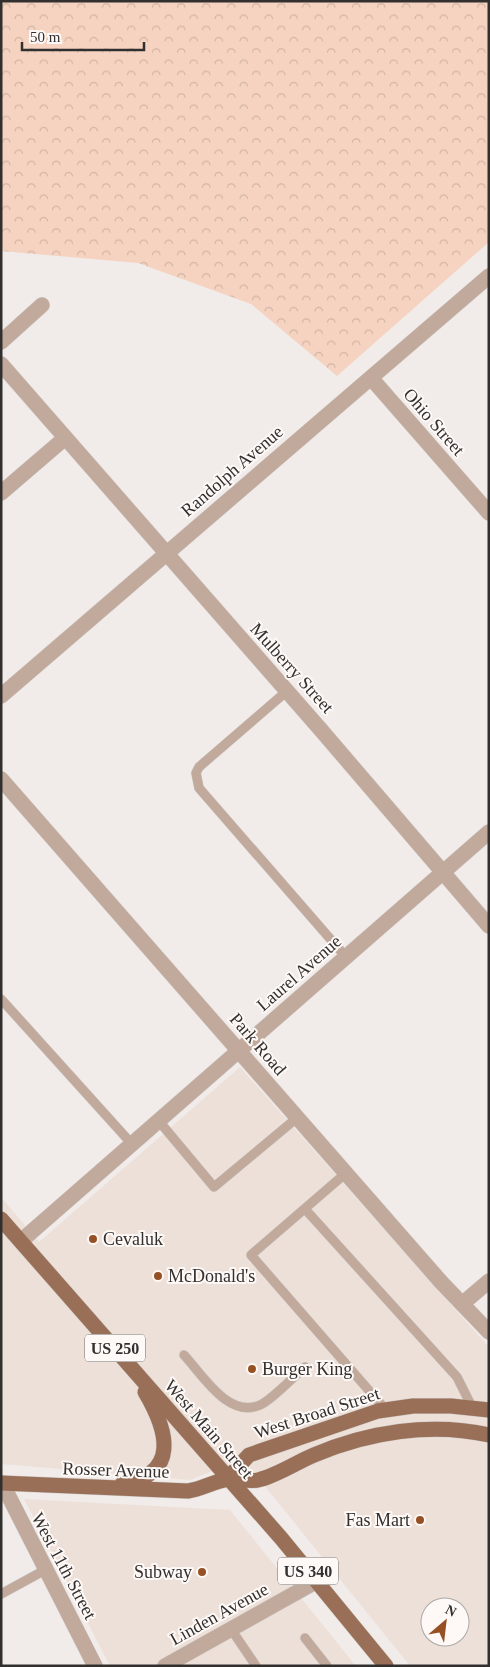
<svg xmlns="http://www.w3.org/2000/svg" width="490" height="1667" viewBox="0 0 490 1667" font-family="Georgia,serif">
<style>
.built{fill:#ede0d9;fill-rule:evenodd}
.park{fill:url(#park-crowns)}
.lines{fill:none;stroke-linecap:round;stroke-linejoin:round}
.service-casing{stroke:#cfcac8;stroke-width:10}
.minor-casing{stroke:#cfcac8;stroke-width:16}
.primary-casing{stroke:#cfcac8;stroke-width:16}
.service{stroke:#c1a99b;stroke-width:9}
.minor{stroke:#c1a99b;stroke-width:15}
.primary{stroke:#996f57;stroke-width:15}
.poi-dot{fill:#955124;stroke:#fef9f6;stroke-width:2}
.labels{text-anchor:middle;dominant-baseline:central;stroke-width:4;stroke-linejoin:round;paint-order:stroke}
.shield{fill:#fef9f6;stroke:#6f6c6b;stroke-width:1}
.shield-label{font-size:16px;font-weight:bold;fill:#32302f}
.street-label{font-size:18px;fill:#32302f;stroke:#fef9f6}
.poi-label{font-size:18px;fill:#32302f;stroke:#fef9f6;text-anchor:start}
</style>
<defs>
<pattern id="park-crowns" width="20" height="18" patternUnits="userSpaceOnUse" patternTransform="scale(1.25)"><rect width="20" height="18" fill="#f5d3c0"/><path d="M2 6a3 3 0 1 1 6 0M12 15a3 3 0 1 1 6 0" fill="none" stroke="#d2b5a5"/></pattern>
</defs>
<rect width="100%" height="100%" fill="#f1ece9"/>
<g class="built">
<path d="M240,1067L489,1347V1666H410L243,1459L190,1480L1,1464V1197L39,1242ZM430,1607H460V1637H430Z"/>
<path d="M24,1499L230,1510L356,1666H110Z"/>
</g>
<path class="park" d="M1,1H489V242L337,376L251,304L138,263L1,251Z"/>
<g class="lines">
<g class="service-casing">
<g id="service">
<path d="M287,691L199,767L196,773L199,788L346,957"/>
<path d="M1,999L131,1143"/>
<path d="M158,1120L214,1187L298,1117"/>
<path d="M346,1173L251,1255L386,1410"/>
<path d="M305,1209L457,1377L472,1407"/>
<path d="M184,1355C202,1374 228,1419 260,1405C272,1400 294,1376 305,1367"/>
<path d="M1,1594L45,1570"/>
<path d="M231,1629L256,1666"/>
<path d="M305,1638L327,1666"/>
</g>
</g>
<g class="minor-casing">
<g id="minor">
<path d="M1,342L42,305"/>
<path d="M1,364L321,730L489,926"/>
<path d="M371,378L489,513"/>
<path d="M1,493L65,438"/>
<path d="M1,696L489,276"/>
<path d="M1,779L441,1282L489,1332"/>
<path d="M21,1241L489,832"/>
<path d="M462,1304L489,1281"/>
<path d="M2,1483L95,1666"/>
<path d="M165,1666L317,1581"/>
</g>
</g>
<g class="primary-casing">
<g id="primary">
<path d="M1,1219L281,1538L386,1666"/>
<path d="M227,1479L249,1455L378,1411L413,1406H451L489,1410"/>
<path d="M1,1483L188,1491C202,1489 215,1481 228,1479C238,1478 249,1482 258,1480C276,1476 297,1462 314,1455C368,1432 431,1422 489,1435"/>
<path d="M122,1484C180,1474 168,1431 145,1392"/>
</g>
</g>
<use href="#service" class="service"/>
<use href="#minor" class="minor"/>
<use href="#primary" class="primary"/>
</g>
<g class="poi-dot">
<circle cx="93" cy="1239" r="5"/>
<circle cx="158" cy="1276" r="5"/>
<circle cx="252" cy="1369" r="5"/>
<circle cx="420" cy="1520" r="5"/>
<circle cx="202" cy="1572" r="5"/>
</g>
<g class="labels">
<g class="shield">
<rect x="85" y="1334.5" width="60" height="27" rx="4"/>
<rect x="278" y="1557.5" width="60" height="27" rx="4"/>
</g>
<g class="shield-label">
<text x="115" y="1348">US 250</text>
<text x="308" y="1571">US 340</text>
</g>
<g class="street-label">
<text transform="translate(434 422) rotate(49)">Ohio Street</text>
<text transform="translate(232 471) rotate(-41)">Randolph Avenue</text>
<text transform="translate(292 668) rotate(48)">Mulberry Street</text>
<text transform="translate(299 973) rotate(-41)">Laurel Avenue</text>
<text transform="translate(258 1044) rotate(49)">Park Road</text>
<text transform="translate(317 1413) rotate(-18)">West Broad Street</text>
<text transform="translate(209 1429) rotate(49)">West Main Street</text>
<text transform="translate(116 1470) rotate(2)">Rosser Avenue</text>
<text transform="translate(64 1566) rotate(62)">West 11th Street</text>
<text transform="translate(219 1614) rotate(-29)">Linden Avenue</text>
</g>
<g class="poi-label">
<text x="103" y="1239">Cevaluk</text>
<text x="168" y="1276">McDonald's</text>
<text x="262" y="1369">Burger King</text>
<text x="410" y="1520" text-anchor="end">Fas Mart</text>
<text x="192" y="1572" text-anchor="end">Subway</text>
</g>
</g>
<rect width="490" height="1667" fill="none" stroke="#32302f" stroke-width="5"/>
<g transform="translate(445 1622) rotate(28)"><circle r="24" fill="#fef9f6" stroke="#aca9a6"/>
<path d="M0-4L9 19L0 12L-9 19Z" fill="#955124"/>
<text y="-8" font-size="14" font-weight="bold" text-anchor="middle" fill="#32302f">N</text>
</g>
<path d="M22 42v8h122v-8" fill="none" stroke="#32302f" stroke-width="2.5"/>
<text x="30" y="42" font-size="15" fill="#32302f" stroke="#fef9f6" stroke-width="4" paint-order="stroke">50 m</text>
</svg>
